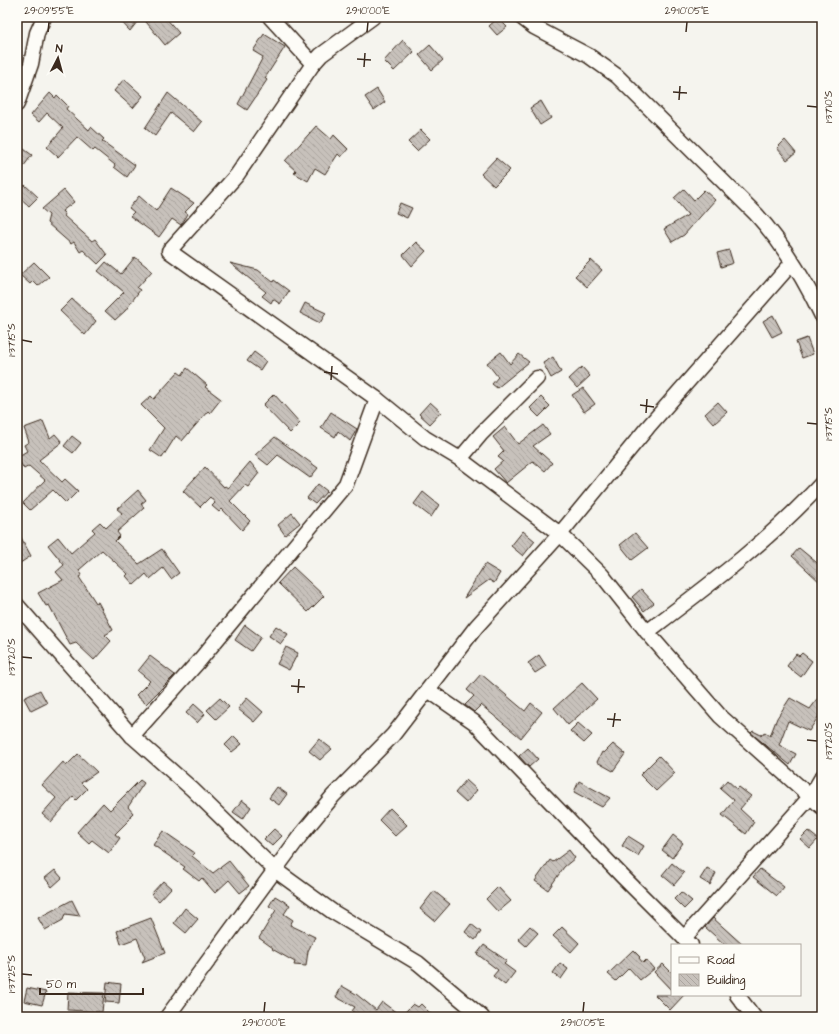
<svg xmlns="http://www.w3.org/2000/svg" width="839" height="1034" viewBox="0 0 839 1034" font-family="'Architects Daughter',sans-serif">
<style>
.building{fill:url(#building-back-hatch);stroke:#3b2a1e}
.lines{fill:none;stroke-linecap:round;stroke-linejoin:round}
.street-casing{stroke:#3b2a1e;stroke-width:17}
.street{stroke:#fdfcf7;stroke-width:14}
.ticks{fill:none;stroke:#3b2a1e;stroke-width:1.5}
.neatline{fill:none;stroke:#3b2a1e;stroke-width:1.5}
.ticks-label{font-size:10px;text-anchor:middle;fill:#3b2a1e}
</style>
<defs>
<pattern id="building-back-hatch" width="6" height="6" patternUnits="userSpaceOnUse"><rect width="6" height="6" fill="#c7c1bb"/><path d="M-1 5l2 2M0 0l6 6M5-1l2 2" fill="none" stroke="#aca6a0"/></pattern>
</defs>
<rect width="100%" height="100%" fill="#f5f4ee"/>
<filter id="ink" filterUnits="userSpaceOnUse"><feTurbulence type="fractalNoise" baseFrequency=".025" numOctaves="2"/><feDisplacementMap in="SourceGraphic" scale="8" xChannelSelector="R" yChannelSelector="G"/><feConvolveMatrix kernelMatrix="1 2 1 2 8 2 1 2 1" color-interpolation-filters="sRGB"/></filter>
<g filter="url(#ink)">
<g class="building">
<path d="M117,17H141L130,31Z"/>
<path d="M142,17H165L179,33L165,45Z"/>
<path d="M498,18L507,27L497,35L489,26Z"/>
<path d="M264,34L285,47L265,78L267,80L247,110L238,104L263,57L253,51Z"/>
<path d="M403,40L414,52L394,71L384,61Z"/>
<path d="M430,45L443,60L432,70L419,55Z"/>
<path d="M124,79L143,96L133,108L114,91Z"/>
<path d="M377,89L385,102L374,110L365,97Z"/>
<path d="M50,93L55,98L57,95L68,106L66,109L89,130L91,127L104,139L102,141L135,165L127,177L114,167L115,165L95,149L93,151L77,137L58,157L47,147L63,128L47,113L39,122L31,115Z"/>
<path d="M168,93L202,122L194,132L171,113L155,136L145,128Z"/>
<path d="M541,101L551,118L540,125L530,108Z"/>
<path d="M316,126L331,139L334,135L348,149L341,157L338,154L325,174L315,168L308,181L294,173L296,171L285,161Z"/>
<path d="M421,130L430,139L417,151L408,142Z"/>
<path d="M785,140L796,153L787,160L777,148Z"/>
<path d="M17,144L32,155L17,175Z"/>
<path d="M496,158L510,170L494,186L481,174Z"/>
<path d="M25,185L38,197L29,206L17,195V193Z"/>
<path d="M171,188L194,203L185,212L188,214L181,225L172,219L159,237L130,216L134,212L129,208L139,196L156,211Z"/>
<path d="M684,189L694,200L704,190L715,200L684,235L672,242L664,229L688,215L674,198Z"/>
<path d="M64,190L74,202L62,211L65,214L64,216L92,241L95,239L107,255L98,264L83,250L80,252L74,242L71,244L47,223L49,215L42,209Z"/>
<path d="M400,203L412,208L407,218L396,213Z"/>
<path d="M416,242L426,251L412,266L403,255Z"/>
<path d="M729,250L733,263L721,267L717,253Z"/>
<path d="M135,257L152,271L137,288L140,290L125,311L115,320L105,311L124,292L98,271L106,262L121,274Z"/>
<path d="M591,260L602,270L587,287L575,276Z"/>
<path d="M34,262L49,277L38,286L33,281L30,284L20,275Z"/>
<path d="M230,263L258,270L273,282L274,280L289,291L280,304L273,299L271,303L262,296L266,292Z"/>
<path d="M72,299L96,321L85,335L60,311Z"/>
<path d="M305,303L326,313L320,323L300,313Z"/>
<path d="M773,315L782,332L772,337L763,321Z"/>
<path d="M807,338L813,354L802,358L796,342Z"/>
<path d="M254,352L266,361L260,370L247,361Z"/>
<path d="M501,352L510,364L519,354L529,362L497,388L492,384L498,377L487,363Z"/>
<path d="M553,357L561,372L551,378L543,363Z"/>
<path d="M582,367L590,376L577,388L569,379Z"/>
<path d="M187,368L207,385L205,387L221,399L210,413L208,411L182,441L176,436L162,458L150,450L164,428L141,405L151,396L154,399L178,372L182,375Z"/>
<path d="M583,388L595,404L584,412L572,395Z"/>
<path d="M274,394L300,423L290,433L263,405Z"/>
<path d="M541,397L550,406L539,417L530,408Z"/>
<path d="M430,402L441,412L430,424L419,414Z"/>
<path d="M718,402L727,412L714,424L705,414Z"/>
<path d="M331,412L357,429L350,441L338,431L335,437L321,428Z"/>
<path d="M43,421L50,438L55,434L62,442L39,460L62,482L65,479L78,491L66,503L53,490L30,510L23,503L45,480L29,466L24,469L17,457L27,451L24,445L29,442L24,428Z"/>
<path d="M543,425L550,434L533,446L552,463L545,471L533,461L506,483L494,469L503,461L498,457L504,451L493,437L505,427L518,444Z"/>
<path d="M72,436L81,443L73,453L64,446Z"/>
<path d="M275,437L318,468L310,478L278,455L268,465L255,455Z"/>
<path d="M250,462L259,473L248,487L245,485L230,501L250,521L242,530L222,509L219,512L212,506L215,503L210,497L200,507L183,491L205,467L224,487L225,486L228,488Z"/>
<path d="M318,484L327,491L315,504L307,498Z"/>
<path d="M138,490L146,500L141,504L144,508L117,532L120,536L115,541L139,564L162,549L179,573L171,579L163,568L150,579L146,574L134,585L126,576L128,574L102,550L79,570L82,575L79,577L96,603L98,602L113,630L105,635L111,641L94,660L76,643L70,645L49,605L46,606L38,593L63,580L56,572L64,565L48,545L58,537L71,553L95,532L92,529L100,522L106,528L122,513L117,509Z"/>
<path d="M423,492L439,505L431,517L414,504Z"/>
<path d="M292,513L300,523L285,535L278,525Z"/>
<path d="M17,530L31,556L17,565Z"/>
<path d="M523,531L535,541L523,556L511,546Z"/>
<path d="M635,533L648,548L632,560L620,545Z"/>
<path d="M799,548L822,567V584L792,556Z"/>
<path d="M485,564L500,573L494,583L489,580L464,598Z"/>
<path d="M293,567L324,596L308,612L278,583Z"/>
<path d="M641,589L654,603L644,611L632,597Z"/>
<path d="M245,625L261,637L251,651L235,640Z"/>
<path d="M276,626L288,634L281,644L269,636Z"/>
<path d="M286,647L298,653L289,670L277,664Z"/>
<path d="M802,653L812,661L801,677L787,666L796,654L799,656Z"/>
<path d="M539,655L546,666L535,673L528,663Z"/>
<path d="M150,656L175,675L146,704L136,695L150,681L138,671Z"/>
<path d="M481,674L525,711L531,703L542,712L521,738L481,705L474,712L465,705L474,696L467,690Z"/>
<path d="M582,683L597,699L568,725L554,708Z"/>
<path d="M40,690L47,703L31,711L24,698Z"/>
<path d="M822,693V711L809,731L788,721L779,745L796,754L790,765L751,733L753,731L761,735L765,732L770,736L777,718L790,698L810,709Z"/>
<path d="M220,698L229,707L216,719L207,710Z"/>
<path d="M247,698L263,712L254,722L238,709Z"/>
<path d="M194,704L205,714L197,723L186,713Z"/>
<path d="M578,723L592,735L584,743L570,731Z"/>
<path d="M234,736L242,744L232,752L225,745Z"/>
<path d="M319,739L332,749L320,760L309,751Z"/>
<path d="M613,744L625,754L613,771L597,762L602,752L604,753Z"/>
<path d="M528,748L538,759L529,767L519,756Z"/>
<path d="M78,754L97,772L81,783L87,789L76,800L73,797L51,822L42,814L56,798L42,785L63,762L66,766Z"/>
<path d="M659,756L675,773L656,791L640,775Z"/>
<path d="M140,780L144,783L128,807L133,813L130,816L131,818L115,834L120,838L109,853L92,840L89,843L77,832L103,803L110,810Z"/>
<path d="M466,780L477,790L466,803L455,793Z"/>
<path d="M727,780L737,789L739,787L751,796L740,809L754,822L746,834L722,815L734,800L720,788Z"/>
<path d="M579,781L610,798L602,807L574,792Z"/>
<path d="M277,787L287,794L279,805L269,798Z"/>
<path d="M242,800L251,807L243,819L233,812Z"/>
<path d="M390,808L407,825L395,836L379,820Z"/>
<path d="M274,829L282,836L272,846L264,839Z"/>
<path d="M163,831L195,853L192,856L213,873L229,861L249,886L240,893L229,880L215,893L202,878L199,881L183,869L185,867L153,845Z"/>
<path d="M808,831L818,839L810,848L800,839Z"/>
<path d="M673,835L683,843L672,858L662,850Z"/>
<path d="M628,836L644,846L638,856L622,846Z"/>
<path d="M569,850L575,858L564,867L548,890L535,881L550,860L553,862Z"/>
<path d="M672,863L684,873L674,885L662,875Z"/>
<path d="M707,868L716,873L710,885L700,879Z"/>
<path d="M760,869L784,887L777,896L753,877Z"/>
<path d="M55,870L62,878L52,887L45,878Z"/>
<path d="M163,881L171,888L159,901L151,894Z"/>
<path d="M498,887L511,901L498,912L486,899Z"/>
<path d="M434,891L450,904L435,921L420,909Z"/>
<path d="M681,892L692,901L684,909L674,899Z"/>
<path d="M275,896L290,905L284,914L293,920L290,925L315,937L308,951L306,966L294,965L295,962L272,949L273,948L259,938L276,910L269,906Z"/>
<path d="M72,900L80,916L65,914L63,920L45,930L38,918Z"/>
<path d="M185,908L198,919L186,933L174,923Z"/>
<path d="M151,918L165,953L142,962L145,958L137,938L121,944L117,931Z"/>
<path d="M713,918L743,945H725L705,927Z"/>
<path d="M471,924L481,932L475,940L465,932Z"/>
<path d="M530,926L538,933L526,946L518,939Z"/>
<path d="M562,927L579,943L571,952L553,936Z"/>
<path d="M484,945L507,961L504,964L515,972L505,985L493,976L498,970L477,954Z"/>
<path d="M633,950L640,957L639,958L643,963L646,960L654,969L640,980L629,968L616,981L608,974Z"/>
<path d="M560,963L568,969L561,979L553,973Z"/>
<path d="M663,964L672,973V991L654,972Z"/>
<path d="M107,982L121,984L119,1003L105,1002Z"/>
<path d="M342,986L356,994L376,1010L382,1002L401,1016L413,1004L418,1007L421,1004L434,1017H373L366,1013L363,1017H360L352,1011L355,1007L336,997Z"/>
<path d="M27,988L46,992L42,1005L24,1001Z"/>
<path d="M68,992L104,993L102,1012L67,1010Z"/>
<path d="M655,995H684L670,1010Z"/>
</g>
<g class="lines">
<g class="street-casing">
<g id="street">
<path d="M270,17L313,64"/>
<path d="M373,17L321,55L313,64L237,175L169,251L377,399L425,438L460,459L560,534L602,575L647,632L720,716L822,807"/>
<path d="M521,17L534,27L589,56L617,76L756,214C783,244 805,280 822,316"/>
<path d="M17,104L31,64L37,33L44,17"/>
<path d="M460,459L481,434L537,378"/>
<path d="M17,605L132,736L192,789L275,870L333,912L418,963L482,1017"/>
<path d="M647,632C708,586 770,540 822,483"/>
<path d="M428,690L474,722L623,877L691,945"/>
<path d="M132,736L199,661L346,484L377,399"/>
<path d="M684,938L811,796L822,777"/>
<path d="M737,995L754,1017"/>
<path d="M167,1017L300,836L333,796L393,735L476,627L560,534L648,427L792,263"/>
</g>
</g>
<use href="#street" class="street"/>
</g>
</g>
<path class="ticks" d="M48,32L49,22M367,32L368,22M686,32L687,22M357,59L371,60M364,67L365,53M673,92L687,93M679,100L680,86M807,106L817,107M22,340L32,342M324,372L338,374M331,380L332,366M640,405L654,407M646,413L647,399M807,423L817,424M22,657L32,658M291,686L305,687M298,693L299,679M607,719L621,720M613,727L615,713M807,740L817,741M22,974L32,975M264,1012L265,1002M583,1012L584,1002"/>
<rect width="839" height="1034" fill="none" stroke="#fdfcf7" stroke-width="44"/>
<rect x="671" y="944" width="130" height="52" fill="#fdfcf7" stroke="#afa8a0"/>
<rect x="679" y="957" width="20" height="6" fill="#fdfcf7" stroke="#afa8a0"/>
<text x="707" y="964" font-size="12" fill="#3b2a1e">Road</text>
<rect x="679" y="974" width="20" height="12" fill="url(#building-back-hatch)" stroke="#afa8a0"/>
<text x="707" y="984" font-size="12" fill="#3b2a1e">Building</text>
<g transform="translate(58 58) rotate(6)" stroke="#fdfcf7" stroke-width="3" paint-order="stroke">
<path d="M0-3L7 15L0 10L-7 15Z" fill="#3b2a1e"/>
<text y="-6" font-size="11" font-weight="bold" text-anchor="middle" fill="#3b2a1e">N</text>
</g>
<path d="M40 988v6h103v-6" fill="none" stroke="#3b2a1e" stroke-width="2"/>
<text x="46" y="988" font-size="12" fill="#3b2a1e" stroke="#fdfcf7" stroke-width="3" paint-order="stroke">50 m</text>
<rect x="22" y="22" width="795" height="990" class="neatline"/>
<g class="ticks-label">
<text x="49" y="14">29°09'55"E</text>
<text x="368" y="14">29°10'00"E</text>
<text x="687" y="14">29°10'05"E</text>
<text transform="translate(828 107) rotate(-90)" y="4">1°37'10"S</text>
<text transform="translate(11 340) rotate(-90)" y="4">1°37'15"S</text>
<text transform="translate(828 424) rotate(-90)" y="4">1°37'15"S</text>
<text transform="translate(11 657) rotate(-90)" y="4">1°37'20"S</text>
<text transform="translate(828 741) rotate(-90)" y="4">1°37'20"S</text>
<text transform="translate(11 974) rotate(-90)" y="4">1°37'25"S</text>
<text x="264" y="1026">29°10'00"E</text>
<text x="583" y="1026">29°10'05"E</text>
</g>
</svg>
